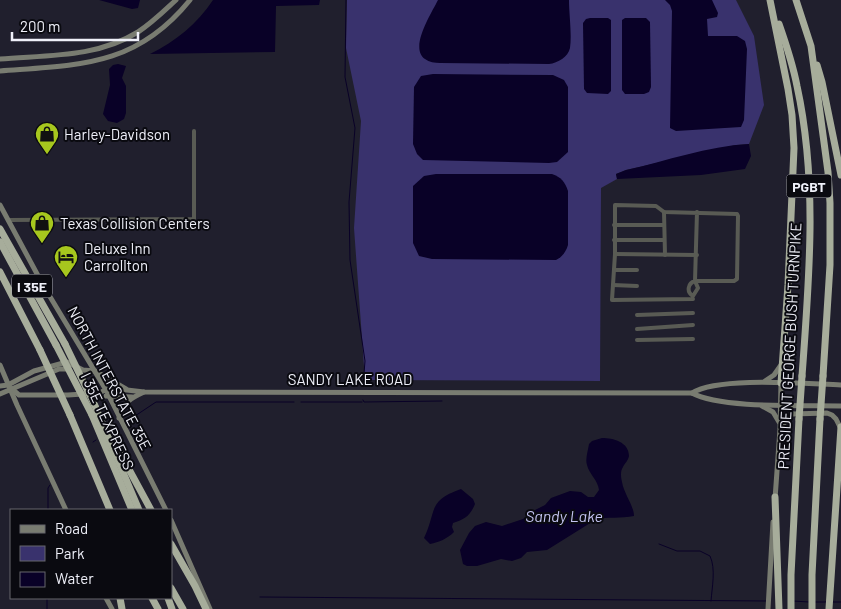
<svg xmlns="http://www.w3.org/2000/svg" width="841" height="609" viewBox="0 0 841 609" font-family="Barlow,sans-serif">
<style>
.green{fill:#39326d}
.water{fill:#090127}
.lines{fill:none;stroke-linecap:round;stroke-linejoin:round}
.stream{stroke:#090127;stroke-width:1}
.street{stroke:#595b54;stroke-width:4}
.secondary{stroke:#797c71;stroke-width:5}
.highway{stroke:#a7ad9b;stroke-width:7}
.highway-bridge{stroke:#a7ad9b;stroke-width:7}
.labels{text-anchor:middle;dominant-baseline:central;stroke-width:4;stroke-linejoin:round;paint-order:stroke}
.shield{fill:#0a0a10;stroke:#aaabb3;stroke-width:1}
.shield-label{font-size:14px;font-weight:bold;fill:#eff0f9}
.poi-label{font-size:15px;fill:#eff0f9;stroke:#0a0a10;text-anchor:start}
.street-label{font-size:15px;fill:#eff0f9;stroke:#0a0a10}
.water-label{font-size:16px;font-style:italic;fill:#c3c3f0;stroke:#0a0a10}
</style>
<rect width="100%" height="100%" fill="#201f2d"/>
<path class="green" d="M347,0H736L754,36L764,105L749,144L736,145L626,170L616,174L617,179L601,188L600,381L365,380L354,228L361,121L346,48Z"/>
<g class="water">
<path d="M99,0H140L138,8L132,9Z"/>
<path d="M213,0H320L319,5L276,6L275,52L150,54C176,41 197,24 213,0Z"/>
<path d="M438,0H569C569,14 572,34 570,48C568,57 558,63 549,64L440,63C435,63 429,62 425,59C409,48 431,14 438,0Z"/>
<path d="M665,0H712L718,13L717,17L707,19L708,36H737L745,41L747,49L744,120L741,127L676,131L670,128L672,11L670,5Z"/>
<path d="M590,18H608L611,20V91L608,94L587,93L584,89L583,23L586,19Z"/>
<path d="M625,18H646L650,22L651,87L649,92L644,94H625L622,90V20Z"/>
<path d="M118,64L126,66L122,78L126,86V113L124,119L117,123L108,121L103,114L110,85L109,69L113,65Z"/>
<path d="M433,74L553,75L564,80L568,87V152L557,162L549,163L423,160L417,154L413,144L414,87L421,76Z"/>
<path d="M749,144L751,156L745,169L701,175L617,179L616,174L626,170C667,161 707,146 749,144Z"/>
<path d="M436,174H552C561,177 565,182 568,191V245C566,252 562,257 556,260L432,259L419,256L413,243V186L424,176Z"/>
<path d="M602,438C613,438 629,442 629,456C628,461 625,463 623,467C620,471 621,478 622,482C624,494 634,506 634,516C621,519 608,516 595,520L547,550L527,552L521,558L512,561L501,559L477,566H467L463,564L460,550L469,533L475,526L486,522L502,526L523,519L535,510L545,505L551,498L570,491L581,492L588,497H594L599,490C598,480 589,474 587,465C585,459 588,451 589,444L592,441Z"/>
<path d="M461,489L473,499L475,504C470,516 465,519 453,523L452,527L454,532C447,539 439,542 430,544L424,538C437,511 427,501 461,489Z"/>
</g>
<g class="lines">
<g class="stream">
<path d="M346,0L345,77L355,128L349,202L350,260L365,361L363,386"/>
<path d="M363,400L364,402L442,401"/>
<path d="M301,402H362"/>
<path d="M129,420L156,402H294"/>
<path d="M93,442L96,440"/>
<path d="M48,510V488L50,485"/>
<path d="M659,544L677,551H700L710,556C716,569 712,587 711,601"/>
<path d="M260,597L766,601"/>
<path d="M47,598V609"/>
<path d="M793,601L809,602"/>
<path d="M815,602H826"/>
<path d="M833,602H841"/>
</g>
<g class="street">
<path d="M664,212L665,255"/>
<path d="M8,220L194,219V131"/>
<path d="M614,225H664"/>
<path d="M614,240H664"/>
<path d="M615,254L697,255"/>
<path d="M614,270H637"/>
<path d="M613,285L637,286"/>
<path d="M693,299L612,300L615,254V205L656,206L664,212L737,214L738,216L737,279L734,281H695C688,283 686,292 693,296L698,288L695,281L697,212"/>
<path d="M637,315L693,313"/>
<path d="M637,329L693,325"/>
<path d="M637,340L693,339"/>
</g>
<g class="secondary">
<path d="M0,59C47,55 96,58 138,32C152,23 164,11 176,0"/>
<path d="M0,71C79,65 136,67 190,0"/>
<path d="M0,205L43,285L106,390L166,510"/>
<path d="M0,365L17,405L66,510"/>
<path d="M765,381L774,375L781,365"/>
<path d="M0,386L8,385L34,371L67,362L83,370L95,371L126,389"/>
<path d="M12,389L19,395H68L98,393L106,390H127L144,392L692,393C721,409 805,405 841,406"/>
<path d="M692,393C719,376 807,384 841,385"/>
<path d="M0,394L59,369H69"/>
<path d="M106,396L132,397"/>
<path d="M762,406L773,412L779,422"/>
<path d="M119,418C124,402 129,399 144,392"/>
<path d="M782,426L789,416L792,414L827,413L832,415L836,419L841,429"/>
<path d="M775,499L780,429L781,383"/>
<path d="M171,520L210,609"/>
<path d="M106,598L112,609"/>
<path d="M768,609L773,522"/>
</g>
<g class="highway">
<path d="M770,0L788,89L792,115L794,148L788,285L781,383"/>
<path d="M796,0L811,46L828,172L830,203V265L823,376"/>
<path d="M779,24C786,44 793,65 797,86C818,182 809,280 802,376"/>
<path d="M817,65L822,82L841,175"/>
<path d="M0,229L65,344"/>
<path d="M0,242L56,345"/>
<path d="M0,272L40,350"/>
<path d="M95,406L139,510"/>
<path d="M70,415L110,510"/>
<path d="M92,415L132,510"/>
<path d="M119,451L151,510"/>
<path d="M775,497L779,609"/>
<path d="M171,544L195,586L206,609"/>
<path d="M171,588L183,609"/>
<path d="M120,598L122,609"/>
<path d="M152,598L158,609"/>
<path d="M168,598L172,609"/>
<path d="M791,609V575L799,419"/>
<path d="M812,609V575L820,419"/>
<path d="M829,609L841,427"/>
</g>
<g class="highway-bridge">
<path d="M65,344L95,406"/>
<path d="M56,345L92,415"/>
<path d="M40,350L70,415"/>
<path d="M799,419L802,376"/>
<path d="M820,419L823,376"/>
</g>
</g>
<defs>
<g id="shop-pin" transform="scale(1.25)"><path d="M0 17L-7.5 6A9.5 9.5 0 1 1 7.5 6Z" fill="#a7c71e" stroke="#0a0a10"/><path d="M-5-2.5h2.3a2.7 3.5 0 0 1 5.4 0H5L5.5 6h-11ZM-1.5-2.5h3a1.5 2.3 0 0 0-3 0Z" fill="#111"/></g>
<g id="hotel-pin" transform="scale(1.25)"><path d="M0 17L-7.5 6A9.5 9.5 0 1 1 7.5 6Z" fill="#a7c71e" stroke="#0a0a10"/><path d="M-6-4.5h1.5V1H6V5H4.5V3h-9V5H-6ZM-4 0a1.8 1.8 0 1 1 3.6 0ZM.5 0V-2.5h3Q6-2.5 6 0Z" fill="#111"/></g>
</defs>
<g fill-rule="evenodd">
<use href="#shop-pin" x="47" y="134"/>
<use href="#shop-pin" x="42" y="223"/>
<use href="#hotel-pin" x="66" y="257"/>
</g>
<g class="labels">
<g class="shield">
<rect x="786.5" y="174.5" width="45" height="23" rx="4"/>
<rect x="12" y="274.5" width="40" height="23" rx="4"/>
</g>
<g class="shield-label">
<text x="809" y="186">PGBT</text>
<text x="32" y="286">I 35E</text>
</g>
<g class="poi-label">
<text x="64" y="134">Harley-Davidson</text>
<text x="60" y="223">Texas Collision Centers</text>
<text x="84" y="248">Deluxe Inn<tspan x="84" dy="17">Carrollton</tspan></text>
</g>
<g class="street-label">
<text transform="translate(789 346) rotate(-87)">PRESIDENT GEORGE BUSH TURNPIKE</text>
<text transform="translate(110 378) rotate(62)">NORTH INTERSTATE 35E</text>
<text x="350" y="379">SANDY LAKE ROAD</text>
<text transform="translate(108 421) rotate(65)">I 35E TEXPRESS</text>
</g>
<g class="water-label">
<text x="564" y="515">Sandy Lake</text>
</g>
</g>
<rect x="10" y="509" width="162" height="90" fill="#0a0a10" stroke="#66666d"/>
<rect x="20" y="525" width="25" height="8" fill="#797c71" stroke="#66666d"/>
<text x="55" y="534" font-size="15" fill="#eff0f9">Road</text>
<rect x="20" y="546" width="25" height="15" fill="#39326d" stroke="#66666d"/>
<text x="55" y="559" font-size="15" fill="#eff0f9">Park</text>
<rect x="20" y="572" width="25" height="15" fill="#090127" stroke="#66666d"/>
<text x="55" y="584" font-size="15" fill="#eff0f9">Water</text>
<path d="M12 32v8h126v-8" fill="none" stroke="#eff0f9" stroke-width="2.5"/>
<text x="20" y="32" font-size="15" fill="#eff0f9" stroke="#0a0a10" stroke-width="4" paint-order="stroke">200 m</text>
</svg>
